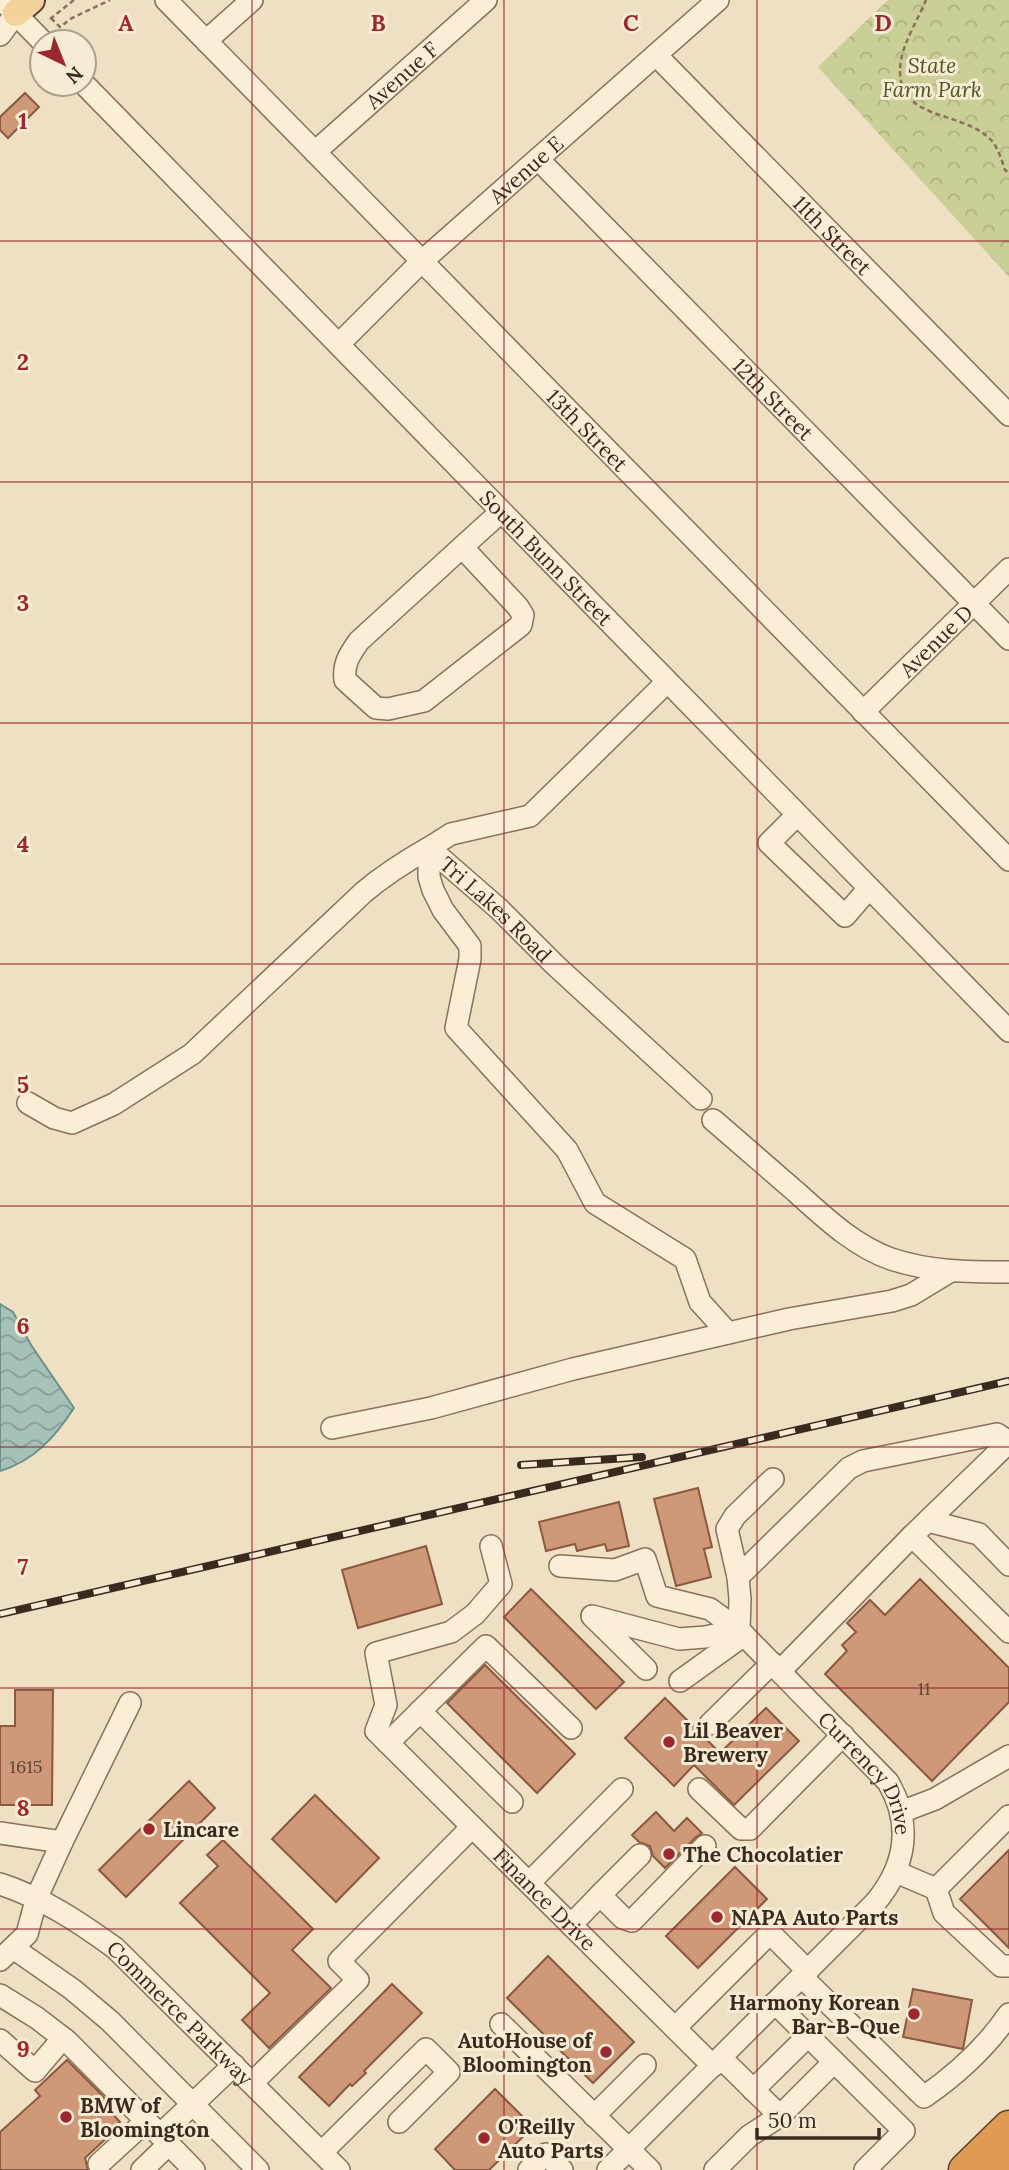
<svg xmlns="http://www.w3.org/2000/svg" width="1009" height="2170" viewBox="0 0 1009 2170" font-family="Lora,serif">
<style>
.park{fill:url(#park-crowns)}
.water{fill:url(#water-waves);stroke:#6c9186;stroke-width:2}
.building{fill:#ce9879;stroke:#8a593f;stroke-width:2}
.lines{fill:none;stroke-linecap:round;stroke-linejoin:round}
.minor-casing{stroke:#8a715a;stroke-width:24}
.major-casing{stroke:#583f2e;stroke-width:30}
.highway-casing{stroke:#583f2e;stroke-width:35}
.path{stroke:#8a715a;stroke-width:2.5;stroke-dasharray:5 3.5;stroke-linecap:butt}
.minor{stroke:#faeed7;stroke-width:21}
.major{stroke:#f3d39b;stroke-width:26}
.highway{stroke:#e09b53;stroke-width:32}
.rail-casing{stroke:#3a2a1e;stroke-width:8}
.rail{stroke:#f6ebd3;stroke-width:5;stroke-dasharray:16;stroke-linecap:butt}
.grid{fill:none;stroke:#9b282e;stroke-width:2;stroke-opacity:0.55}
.poi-dot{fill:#9b282e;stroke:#f6ebd3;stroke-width:2.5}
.labels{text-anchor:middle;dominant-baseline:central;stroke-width:6;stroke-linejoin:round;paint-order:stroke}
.number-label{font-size:18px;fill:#5f4635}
.park-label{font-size:21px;font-style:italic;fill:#4c5724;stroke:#f6ebd3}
.street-label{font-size:21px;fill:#3a2a1e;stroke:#f6ebd3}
.poi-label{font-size:21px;font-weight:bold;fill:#3a2a1e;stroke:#f6ebd3;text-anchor:start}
.grid-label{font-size:23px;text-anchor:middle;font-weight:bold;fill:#9b282e;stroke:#f6ebd3;stroke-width:6;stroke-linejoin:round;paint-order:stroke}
</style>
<defs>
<pattern id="park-crowns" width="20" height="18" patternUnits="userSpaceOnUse" patternTransform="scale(1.75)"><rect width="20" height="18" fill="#cace97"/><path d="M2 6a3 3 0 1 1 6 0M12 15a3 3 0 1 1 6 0" fill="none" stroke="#aeb182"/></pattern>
<pattern id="water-waves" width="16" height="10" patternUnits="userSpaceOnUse" patternTransform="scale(1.75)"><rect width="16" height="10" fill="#a6c2b8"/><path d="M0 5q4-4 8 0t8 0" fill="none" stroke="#889e95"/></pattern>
</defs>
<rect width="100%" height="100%" fill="#efe0c4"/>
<path class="park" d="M888,0H1009V277L818,67Z"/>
<path class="water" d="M0,1304L13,1312L31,1345L74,1408C55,1437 34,1461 0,1471Z"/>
<g class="building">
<path d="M25,93L39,107L8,138L0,130V117Z"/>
<path d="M698,1488L712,1547L704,1549L711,1577L676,1586L654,1499Z"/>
<path d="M619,1502L629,1546L607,1551L605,1544L577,1551L575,1544L546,1551L539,1522Z"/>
<path d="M426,1546L442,1604L358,1628L342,1570Z"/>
<path d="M920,1579L1009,1668V1702L932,1781L825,1674L847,1651L842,1645L856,1632L847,1623L870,1600L885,1615Z"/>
<path d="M531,1589L624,1682L596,1709L504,1617Z"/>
<path d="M485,1665L575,1754L537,1793L447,1703Z"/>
<path d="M15,1690H53L52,1805H0V1726H15Z"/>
<path d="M665,1698L720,1753L766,1708L799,1741L734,1805L694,1765L674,1786L625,1738Z"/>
<path d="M189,1781L215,1808L126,1897L99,1870Z"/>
<path d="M315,1795L379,1858L336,1902L272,1839Z"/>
<path d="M656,1812L674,1831L687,1818L702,1833L696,1837L665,1868L653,1856L650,1846L639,1842L632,1835Z"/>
<path d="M223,1840L313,1929L292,1950L331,1988L269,2048L242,2020L270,1993L180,1903L218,1866L207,1855Z"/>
<path d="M1009,1850V1948L960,1899Z"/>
<path d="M735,1867L767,1899L698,1968L666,1936Z"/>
<path d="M548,1956L634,2042L593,2083L507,1998Z"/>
<path d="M392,1984L422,2013L364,2071L366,2073L352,2086L350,2084L329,2106L299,2077Z"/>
<path d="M913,1989L972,2000L963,2049L903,2037Z"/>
<path d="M67,2060L102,2095L113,2109L110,2111L120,2122L109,2132L111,2134L85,2158L88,2170H0V2132L40,2096L35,2090Z"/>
<path d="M495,2089L533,2127L489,2170H455L435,2149Z"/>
</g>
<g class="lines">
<g class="minor-casing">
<g id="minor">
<path d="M2,0L43,42"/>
<path id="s1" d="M166,0L1009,860"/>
<path d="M0,35L16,13"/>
<path d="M206,41L252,0"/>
<path id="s2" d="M656,55L1009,415"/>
<path id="s3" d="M84,84L1009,1031"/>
<path id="s4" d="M315,152L486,0"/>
<path id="s5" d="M538,159L1009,639"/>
<path id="s6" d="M339,344L421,262L718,0"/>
<path d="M462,547L518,607L523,615L521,625L424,701L388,709L376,708L345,680C343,663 350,654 359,641L483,528L501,512"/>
<path d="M667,682L530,816L451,834L429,848V877L433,890L443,910L470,946V959L456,1028L567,1150L595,1203L685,1259L700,1302L728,1333"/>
<path id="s7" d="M863,712L1009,569"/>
<path d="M797,815L769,843L845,916L869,888"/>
<path id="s8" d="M28,1103L54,1118L72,1123L114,1104L192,1054L364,892C384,875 406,861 429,848L499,909L555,965L701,1099"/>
<path d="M713,1120C740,1143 767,1167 795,1191C824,1217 854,1246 891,1259C930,1272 969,1272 1009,1272"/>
<path d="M332,1428L431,1408L573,1369L789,1319L892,1301L911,1295L949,1272"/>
<path d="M928,1521L979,1534L1009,1565"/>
<path d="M912,1536L1009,1442"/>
<path id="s9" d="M491,1546L501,1584L475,1614L451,1632L376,1653L386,1705L376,1731L713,2066"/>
<path id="s10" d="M560,1566L615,1570L645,1559L657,1596L710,1609L739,1630L888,1782C913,1825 906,1866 875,1903L608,2170"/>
<path d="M738,1577L727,1529L735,1516L773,1479"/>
<path d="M739,1630L740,1599L738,1577L849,1468L863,1461L997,1434L1009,1442"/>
<path d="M646,1669L592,1616L679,1639L705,1637L739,1630"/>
<path d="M780,1671L912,1536L1009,1632"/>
<path d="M680,1681L744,1635"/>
<path d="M420,1711L512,1802"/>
<path d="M710,1724L772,1663"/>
<path d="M388,1743L486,1646L571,1728"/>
<path d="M699,1789L741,1829H750L843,1735"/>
<path d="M901,1812L935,1799L1009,1756"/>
<path d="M0,1833L62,1842L130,1703"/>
<path d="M896,1872L936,1889L944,1913L1001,1966H1009"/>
<path d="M529,1883L622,1789"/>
<path id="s11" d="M0,1884C43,1898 79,1922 115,1948L339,2170"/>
<path d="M936,1889L1009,1816"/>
<path d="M600,1895L640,1855"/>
<path d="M571,1925L600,1895L623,1918L632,1921L705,1846"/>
<path d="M13,1948L72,1989L110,2021L258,2170"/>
<path d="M0,1960L27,1934L37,1897L62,1842"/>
<path d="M802,1977L924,2097C957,2074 986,2048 1009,2014"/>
<path d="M0,1995L37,2018L67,2041L160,2135"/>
<path d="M775,2003L904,2131L865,2170"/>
<path d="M501,2024L650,2170"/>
<path d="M675,2028L770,1933L808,1971"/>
<path d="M0,2040L35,2071L63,2038"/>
<path d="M721,2058L780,2116"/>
<path d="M252,2083L358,1980L339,1961L472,1827"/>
<path d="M753,2090L808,2036"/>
<path d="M594,2116L645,2065"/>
<path d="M322,2152L426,2049L449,2072L399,2122"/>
<path d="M99,2164L146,2121"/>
<path d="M142,2170L169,2144"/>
<path d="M194,2170L160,2135L234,2065"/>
<path d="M529,2170L546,2154L562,2170"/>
<path d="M715,2170L749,2136L780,2116L834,2062"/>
</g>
</g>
<g class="major-casing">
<path id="major" d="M16,13L31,0"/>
</g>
<g class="highway-casing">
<g id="highway">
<path d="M965,2170L1009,2127"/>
<path d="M1003,2170L1009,2164"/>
</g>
</g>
<g class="path">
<path d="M926,0C919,17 904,42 901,60C891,124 963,108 992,141C998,148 1002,161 1005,170L1009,173"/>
<path d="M51,18L60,27L72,18L110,0"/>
<path d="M50,19L74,0"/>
</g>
<use href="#minor" class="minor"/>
<use href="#major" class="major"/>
<use href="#highway" class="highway"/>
<g class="rail-casing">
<g id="rail">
<path d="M521,1465L642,1457"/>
<path d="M0,1614L1009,1381"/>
</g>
</g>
<use href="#rail" class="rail"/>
</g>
<path class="grid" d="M252,0V2170M504,0V2170M757,0V2170M0,241H1009M0,482H1009M0,723H1009M0,964H1009M0,1206H1009M0,1447H1009M0,1688H1009M0,1929H1009"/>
<g class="poi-dot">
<circle cx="669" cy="1742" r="7"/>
<circle cx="149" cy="1829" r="7"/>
<circle cx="669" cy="1854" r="7"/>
<circle cx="717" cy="1917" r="7"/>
<circle cx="914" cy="2014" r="7"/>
<circle cx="606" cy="2052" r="7"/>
<circle cx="66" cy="2117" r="7"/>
<circle cx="484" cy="2138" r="7"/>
</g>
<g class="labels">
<g class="number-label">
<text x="924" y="1688">11</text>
<text x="26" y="1766">1615</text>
</g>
<g class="park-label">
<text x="932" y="65">State<tspan x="932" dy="24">Farm Park</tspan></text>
</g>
<g class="street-label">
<text stroke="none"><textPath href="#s4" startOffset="116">Avenue F</textPath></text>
<text stroke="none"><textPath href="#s6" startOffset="256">Avenue E</textPath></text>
<text stroke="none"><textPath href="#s2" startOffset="252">11th Street</textPath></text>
<text stroke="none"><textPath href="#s5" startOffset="336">12th Street</textPath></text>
<text stroke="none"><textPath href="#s1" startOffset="602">13th Street</textPath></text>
<text stroke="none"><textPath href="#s3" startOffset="662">South Bunn Street</textPath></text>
<text stroke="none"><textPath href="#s7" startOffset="102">Avenue D</textPath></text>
<text stroke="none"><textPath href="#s8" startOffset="593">Tri Lakes Road</textPath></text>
<text stroke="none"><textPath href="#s10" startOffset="410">Currency Drive</textPath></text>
<text stroke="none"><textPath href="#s9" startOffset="506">Finance Drive</textPath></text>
<text stroke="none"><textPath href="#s11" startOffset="224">Commerce Parkway</textPath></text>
</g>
<g class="poi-label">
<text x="683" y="1730">Lil Beaver<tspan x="683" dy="24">Brewery</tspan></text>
<text x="163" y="1829">Lincare</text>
<text x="683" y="1854">The Chocolatier</text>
<text x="731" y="1917">NAPA Auto Parts</text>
<text x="900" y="2002" text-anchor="end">Harmony Korean<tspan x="900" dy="24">Bar-B-Que</tspan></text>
<text x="592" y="2040" text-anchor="end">AutoHouse of<tspan x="592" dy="24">Bloomington</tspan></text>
<text x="80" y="2105">BMW of<tspan x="80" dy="24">Bloomington</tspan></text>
<text x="498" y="2126">O'Reilly<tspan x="498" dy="24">Auto Parts</tspan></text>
</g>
</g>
<g class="grid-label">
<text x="126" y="31">A</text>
<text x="378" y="31">B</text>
<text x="631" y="31">C</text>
<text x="883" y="31">D</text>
<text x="23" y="129">1</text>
<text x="23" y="370">2</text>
<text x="23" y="611">3</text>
<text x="23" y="852">4</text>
<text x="23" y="1093">5</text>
<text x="23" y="1334">6</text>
<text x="23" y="1575">7</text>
<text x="23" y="1816">8</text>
<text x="23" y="2057">9</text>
</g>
<g transform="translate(63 63) rotate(137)"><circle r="33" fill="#f6ebd3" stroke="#ab9e8b" stroke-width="2"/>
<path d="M0-5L12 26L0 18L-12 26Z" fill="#9b282e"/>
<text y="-10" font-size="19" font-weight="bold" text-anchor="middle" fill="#3a2a1e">N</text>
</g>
<path d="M757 2128v10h122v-10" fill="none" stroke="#3a2a1e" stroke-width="3.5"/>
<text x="768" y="2128" font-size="21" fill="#3a2a1e" stroke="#f6ebd3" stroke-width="5" paint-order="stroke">50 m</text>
</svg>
